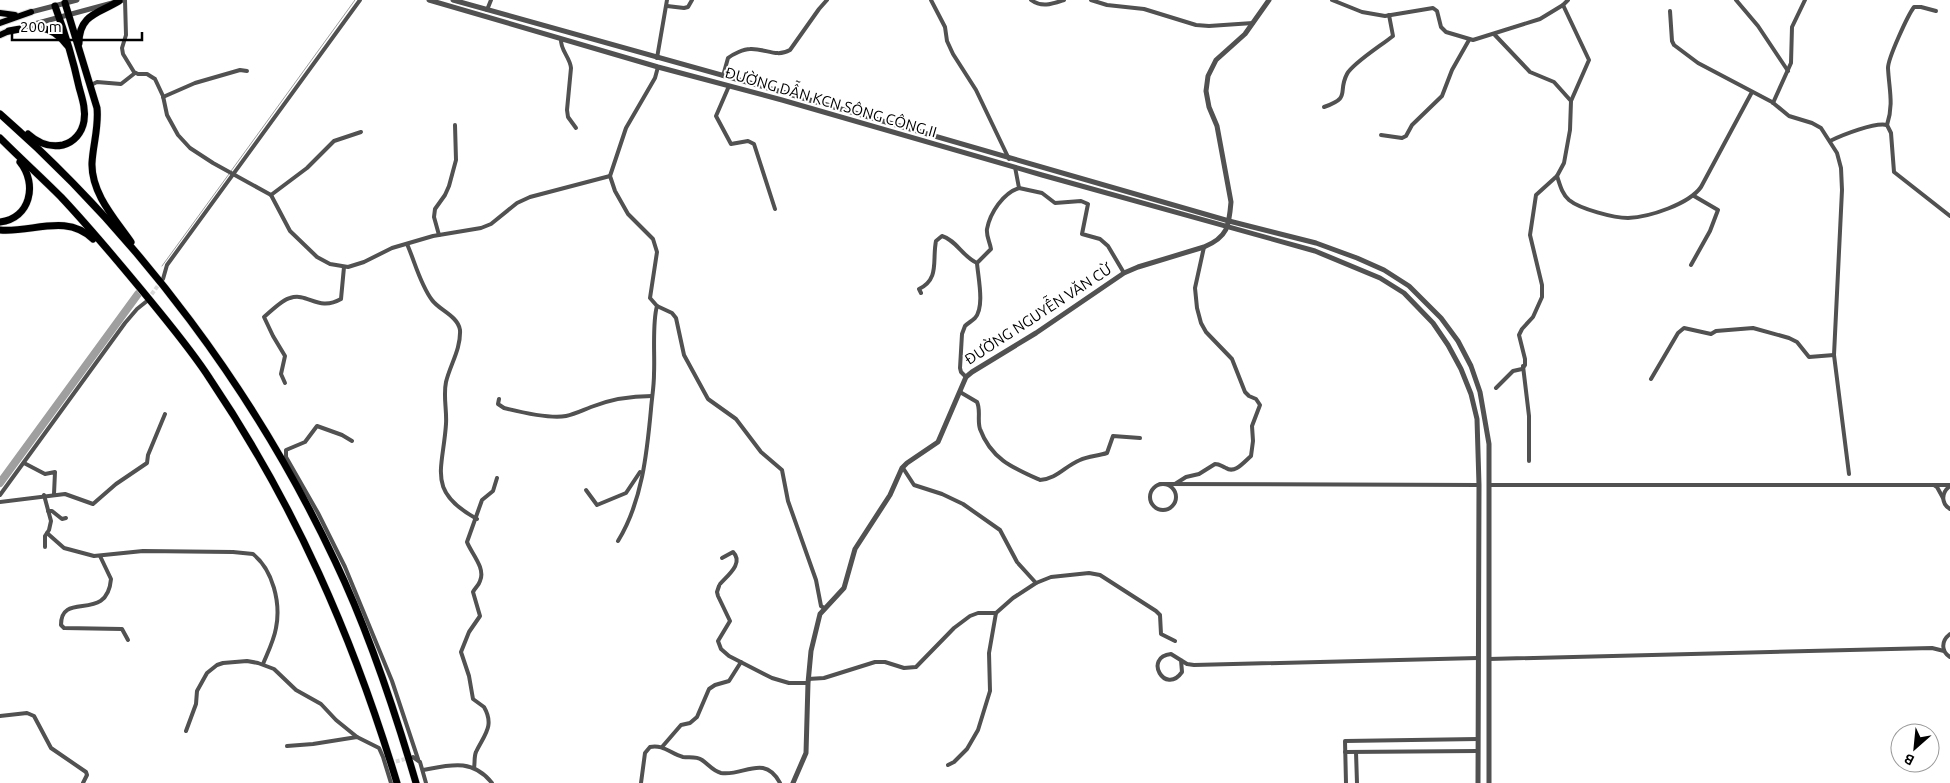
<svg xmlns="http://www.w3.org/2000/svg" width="1950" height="783" viewBox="0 0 1950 783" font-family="Ubuntu,sans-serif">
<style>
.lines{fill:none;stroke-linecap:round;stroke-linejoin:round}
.stream{stroke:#9f9f9f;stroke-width:1}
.river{stroke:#9f9f9f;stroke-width:8}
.minor-tunnel{stroke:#d9d9d9;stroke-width:4;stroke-dasharray:4 2;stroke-linecap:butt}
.trunk-casing{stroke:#dbdbdb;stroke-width:8}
.motorway-casing{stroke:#dbdbdb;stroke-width:8}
.minor{stroke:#515151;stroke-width:4}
.tertiary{stroke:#515151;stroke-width:5}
.trunk{stroke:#000;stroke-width:6}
.motorway{stroke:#000;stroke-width:7}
.labels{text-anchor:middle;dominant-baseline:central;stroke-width:4;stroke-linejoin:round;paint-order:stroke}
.street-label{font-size:15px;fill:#000;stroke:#fff}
</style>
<rect width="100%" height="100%" fill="#fff"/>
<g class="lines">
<g class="stream">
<path d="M231,171L355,0"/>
<path d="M162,266L229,174"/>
</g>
<path class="river" d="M0,483L138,294"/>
<g class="minor-tunnel">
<path d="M148,299L160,283"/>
<path d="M390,763L409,758"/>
</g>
<g class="trunk-casing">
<g id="trunk">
<path d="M0,13L15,15"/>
<path d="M0,23L31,12"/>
<path d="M0,35L9,31"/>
</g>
</g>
<g class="motorway-casing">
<g id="motorway">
<path d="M65,3L97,108C99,127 93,144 92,163C91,193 115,219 131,242"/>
<path d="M9,31C34,26 50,23 67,45"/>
<path d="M79,43C79,14 100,13 119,1"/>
<path d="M0,114C139,236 256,393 335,561C369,632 394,708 416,783"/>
<path d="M28,134C38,143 49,148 63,145C74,142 82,133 84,121C86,109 82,98 79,87C73,59 65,33 55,6"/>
<path d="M0,138C20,158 41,177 61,197C92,230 121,265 149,299C170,325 192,351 210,379C295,505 353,637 397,783"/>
<path d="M0,222C30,219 38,184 20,162"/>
<path d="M0,230C32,233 66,213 93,239"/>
</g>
</g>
<g class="minor">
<path d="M125,0L126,35L122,48L123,54L134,72L138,74H147L155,79L163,96L167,115L178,135L190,148L213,163L271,195L290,231L317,257L330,264L348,267L364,262L392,248L433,236L481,228L491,224L517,203L530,197L610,176"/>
<path d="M931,0L945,27L947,41L953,54L976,90L1009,159"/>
<path d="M1031,0C1042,8 1052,4 1064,0"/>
<path d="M1091,0L1107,5L1144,9L1196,25L1209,26L1253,23"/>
<path d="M1332,0L1362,12L1385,16L1433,8L1437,11L1441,27L1446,32L1473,40L1540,19L1563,5L1568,0"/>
<path d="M1736,0L1758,26L1788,71"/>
<path d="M667,6L684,8L688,7L692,0"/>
<path d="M487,10L491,0"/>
<path d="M1670,11L1672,41L1674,45L1698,63L1772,102L1789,116L1812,123L1821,128L1837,153L1841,168L1842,190L1834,355L1849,474"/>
<path d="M1494,34L1530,72L1554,82L1571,101"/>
<path d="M561,39C560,50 570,57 571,68L567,110L568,117L576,128"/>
<path d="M657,58L667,0"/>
<path d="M658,67L655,78L626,128L610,176L615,191L628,214L653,239L657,252L650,298L657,306L672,313L676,318L684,355L708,399L736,419L761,452L782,470L788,501L816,580L821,606L824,608"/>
<path d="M723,76L728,58C733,54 744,49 750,49C765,48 776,58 790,50L819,9L827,0"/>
<path d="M91,85L97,82L121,84L135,73"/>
<path d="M729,86L716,116L731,144L748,141L754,144L775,209"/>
<path d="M163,97L195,83L240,70L247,71"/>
<path d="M1773,103L1791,63L1792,27L1805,0"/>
<path d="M1324,107C1352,97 1337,93 1347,74C1353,63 1382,45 1393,36L1389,15"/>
<path d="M1887,125C1894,104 1889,89 1888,68C1888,58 1908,15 1914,7H1921L1936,11"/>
<path d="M1887,125L1891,133L1894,172L1950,216"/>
<path d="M1381,135L1402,138L1406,136L1412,125L1442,96L1452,70L1469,40"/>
<path d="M1830,141C1842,135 1875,122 1887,125"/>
<path d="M1557,176C1560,185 1562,194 1569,200C1580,209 1614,218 1628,218C1650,217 1689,204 1701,187L1752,92"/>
<path d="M1019,188L1042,193L1055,203L1081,201L1088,204L1082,234L1100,239L1108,246L1124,273"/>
<path d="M271,195L307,168L334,141L361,132"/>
<path d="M439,235L434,217L435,209L445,195L449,186L456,160L455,125"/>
<path d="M407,244C415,262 420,284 432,300C439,310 458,316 460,330C461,349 450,365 446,382C443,396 447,410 446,424C443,470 426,491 477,519"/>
<path d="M1691,265L1710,231L1718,210L1694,196"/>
<path d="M163,279L167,265L360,0"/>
<path d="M921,293L919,289C940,279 932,260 936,241L942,236C956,240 963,257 977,263"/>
<path d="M1523,366L1529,416V461"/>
<path d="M966,377L961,372L960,368L962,334L965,326C968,323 972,321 975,318C985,307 978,277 977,263L991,249C990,242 986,236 987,229C990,213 1003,193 1019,188L1015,167"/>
<path d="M1651,379L1678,333L1684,328L1711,334L1716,331L1753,328L1789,338L1797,342L1809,357L1834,355"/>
<path d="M285,383L281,374L285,356L273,336L264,317C270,312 283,299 290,298C308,292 318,312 341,299L344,267"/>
<path d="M1496,388L1513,371L1522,369L1525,365V359L1519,335L1522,329L1533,317L1542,297V285L1530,235L1536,195L1557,176L1564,163L1570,130L1571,101L1589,60L1563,5"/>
<path d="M960,392L977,402C981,410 977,420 980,429C991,459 1013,468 1040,480C1057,479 1065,466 1080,460C1088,456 1098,456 1107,453L1113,436L1140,438"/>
<path d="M499,399L498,404L504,408C520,412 551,419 566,416C575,414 583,410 591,407C611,399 632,396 652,396"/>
<path d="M352,441L342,435L317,426L305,442L286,450V457L318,513L345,567L392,681L418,759"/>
<path d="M24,463L45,474L55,472L54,494"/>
<path d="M903,468L914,485L942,494L963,504L1000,530L1017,562L1036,583"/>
<circle cx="1163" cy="497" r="13"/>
<path d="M1160,484L1479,485"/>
<path d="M1175,484L1186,477L1199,474L1215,464C1220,464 1221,466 1226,468C1235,474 1244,462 1251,456L1253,441L1252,426L1260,405L1256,399L1249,396L1245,392L1232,359L1206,332L1201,323L1197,308L1195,288L1204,247"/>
<path d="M1489,485H1950"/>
<path d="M1934,485L1937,487L1943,498"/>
<path d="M1950,486C1941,493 1941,503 1950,509"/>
<path d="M586,490L597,505L626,493L640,472"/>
<path d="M0,495L125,323L137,309L147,301"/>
<path d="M44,495L51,521L49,530L45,536V547"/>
<path d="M0,502L65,494L93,504L116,484L147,463L148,455L165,414"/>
<path d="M48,511H52L62,519L66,518"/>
<path d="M47,533L64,548L94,556L143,551L233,552L253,554C273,570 281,603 276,628C274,640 268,652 263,664"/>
<path d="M618,541C642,502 647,453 651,409C652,397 654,386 654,374C655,355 652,323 657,306"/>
<path d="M100,556L111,579C107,624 61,590 61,625L64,628L122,629L128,640"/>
<path d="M720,584C728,575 744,563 733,552L722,558"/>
<path d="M719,586L717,592L718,596L730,621L718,641L721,649L729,656L772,678L789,683H808"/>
<path d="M1950,634C1941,641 1941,651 1950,657"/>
<path d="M1489,659L1932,648L1944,651"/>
<path d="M1181,660L1182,672C1165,696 1143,657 1171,654L1187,664L1194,665L1478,658"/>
<path d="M808,679L824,678L875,662H885L904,668L916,667L954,628L970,616L978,613H996L1013,598L1036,583L1051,577L1089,573L1100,575L1156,611L1160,615L1161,634L1175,641"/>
<path d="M0,716L27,713L34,716L51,748L86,772L87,775L83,783"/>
<path d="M186,731L196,704L197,691L207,673L217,665L223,663L247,661L258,663L274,669L296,690L321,704L336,720L357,737"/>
<path d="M287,746L313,744L357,737L379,748L383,757L391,783"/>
<path d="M662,747L681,725L690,723L697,717L709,689L715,685L729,681L741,662"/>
<path d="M1345,752L1478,751"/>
<path d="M1356,752L1357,783"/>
<path d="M413,757L420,762L426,783"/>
<path d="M948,765L954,762L967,749L978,730L990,691L989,653L996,613"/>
<path d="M474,768C475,763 474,756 476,752C484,735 495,726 484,707L473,699L469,676L461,652L469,632L480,616L473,592C475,588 479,585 480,581C486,568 471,553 467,542L482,500L493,491L497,478"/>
<path d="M423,770C450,765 472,758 492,783"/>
<path d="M641,783L645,753L650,747C663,744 671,754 683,757C689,758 696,756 702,760C708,764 713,771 721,773C743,777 764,753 780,783"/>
<path d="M1346,783L1345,741L1478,739"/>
</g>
<g class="tertiary">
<path d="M429,0L658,67L782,100L1042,175L1315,251L1380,278L1404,293L1433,323L1448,345L1461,369L1471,394L1477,419L1479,485L1478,783"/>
<path d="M453,0L782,92L1229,221L1316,243L1357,258L1384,270L1409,286L1441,318L1458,341L1471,366L1480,392L1489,444V783"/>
<path d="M31,12L77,0"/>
<path d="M27,26L123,0"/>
<path d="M793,783L806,753L808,683L811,651L820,614L844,588L855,549L890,495L902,468L907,463L938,442L966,377L972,372L1036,333L1124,273L1138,267L1204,247C1228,237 1229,226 1231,202L1217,126L1209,107L1206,91L1208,76L1216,60L1245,34L1269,0"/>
</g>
<use href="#trunk" class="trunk"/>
<use href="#motorway" class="motorway"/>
</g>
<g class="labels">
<g class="street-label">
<text transform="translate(831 102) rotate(16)">ĐƯỜNG DẪN KCN SÔNG CÔNG II</text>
<text transform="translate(1038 314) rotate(-33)">ĐƯỜNG NGUYỄN VĂN CỪ</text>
</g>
</g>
<g transform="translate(1915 748) rotate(207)"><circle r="24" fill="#ffffff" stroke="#999999"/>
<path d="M0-4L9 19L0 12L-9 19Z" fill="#000000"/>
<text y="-8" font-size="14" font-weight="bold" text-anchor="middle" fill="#000000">B</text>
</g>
<path d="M12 32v8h130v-8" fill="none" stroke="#000000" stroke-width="2.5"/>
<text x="20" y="32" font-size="15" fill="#000000" stroke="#ffffff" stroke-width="4" paint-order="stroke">200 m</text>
</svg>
